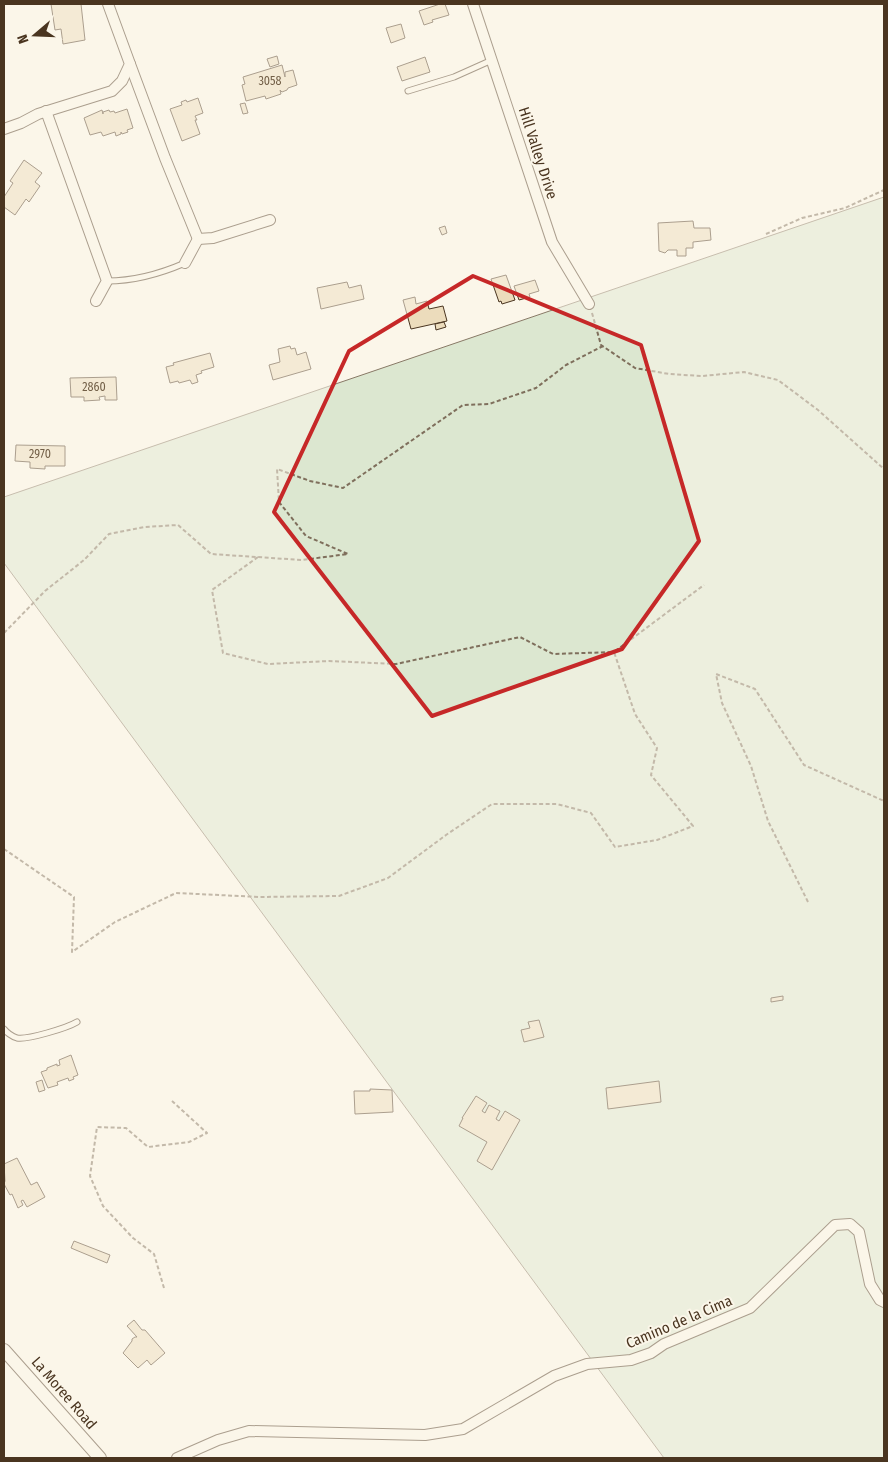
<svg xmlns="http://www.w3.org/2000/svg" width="888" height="1462" viewBox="0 0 888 1462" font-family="'Fira Sans Condensed',sans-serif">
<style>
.green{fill:#dce7d0;stroke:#887966}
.building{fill:#ecdcbc;stroke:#4a3520}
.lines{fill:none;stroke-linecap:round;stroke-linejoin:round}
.service-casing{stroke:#4a3520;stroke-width:7}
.minor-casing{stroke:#4a3520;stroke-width:12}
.tertiary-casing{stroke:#4a3520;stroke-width:14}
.path{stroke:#7f6f5c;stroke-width:2;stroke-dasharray:4 2.5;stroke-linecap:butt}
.service{stroke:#fbf6e9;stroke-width:5}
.minor{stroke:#fbf6e9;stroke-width:10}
.tertiary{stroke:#fbf6e9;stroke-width:12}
.marked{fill:none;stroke:#c62828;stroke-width:4;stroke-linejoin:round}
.labels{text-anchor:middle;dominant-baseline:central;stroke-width:4;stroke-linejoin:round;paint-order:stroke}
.number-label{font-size:12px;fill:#725f47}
.street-label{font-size:15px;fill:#4a3520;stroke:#fbf6e9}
</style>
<rect width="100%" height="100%" fill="#fbf6e9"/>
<path class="green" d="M884,197V1458H664L4,563V497Z"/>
<g class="building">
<path d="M51,4H81L85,40L63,44L61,29L55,30Z"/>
<path d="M440,4H445L449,15L432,20L433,22L424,25L419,11Z"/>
<path d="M401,24L405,38L391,43L386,28Z"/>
<path d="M277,56L279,64L270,67L267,59Z"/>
<path d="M425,57L430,72L402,81L397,67Z"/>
<path d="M282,65L285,77V72L293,70L297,85L288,88L287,90L282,92L280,90L281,94L266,99L265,96L246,101L242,85L245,84L243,77Z"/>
<path d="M198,98L203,113L195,116L197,120H195L200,134L182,141L170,109L182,105L181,102L186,100L187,102Z"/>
<path d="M245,103L248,113L243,114L240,104Z"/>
<path d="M127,109L133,128L127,130L128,132L122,134L121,132V134L116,136L115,132L103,136L101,132L90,135L84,118L102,110L103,114V112L109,110L110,112L114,111L115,113Z"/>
<path d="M24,160L42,173L35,182L40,186L29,202L26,199L15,215L4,207V197L13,183L10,181Z"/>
<path d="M693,221L694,228H710L711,240L693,242V248H686V256H677V250H668L665,253L659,251L658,223Z"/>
<path d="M445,226L447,233L442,235L439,228Z"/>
<path d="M506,275L515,300L502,304L501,301L499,302L491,279Z"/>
<path d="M535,280L539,291L529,294L530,297L519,300L514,286Z"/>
<path d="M347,282L349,288L361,285L364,299L321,309L317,288Z"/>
<path d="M415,297L416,304L427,301L429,309L443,306L447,321L411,329L403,300Z"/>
<path d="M444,322L446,327L436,330L435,324Z"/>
<path d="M290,346L291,349L295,348L297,355L306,352L311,369L273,380L269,365L280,362L278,349Z"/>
<path d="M210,353L214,367L201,371L202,373L196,375L198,382L192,384L190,380L179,383L178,381L170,383L166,367L174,365L173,363Z"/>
<path d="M116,377L117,400H105V396L99,397L100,400L84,401V397H71L70,378Z"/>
<path d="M16,445L65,446V466H45V469L30,468V462L15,461Z"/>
<path d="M783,996V1000L771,1002V998Z"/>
<path d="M539,1020L544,1037L524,1042L521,1030L530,1028L528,1022Z"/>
<path d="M71,1055L78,1075L73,1077L74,1079L69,1081L68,1078L57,1082L58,1085L48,1088L41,1072L47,1070V1068L57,1064V1066L60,1065L59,1060Z"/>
<path d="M42,1080L45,1090L39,1092L36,1082Z"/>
<path d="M659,1081L661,1102L608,1109L606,1088Z"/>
<path d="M370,1089L392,1090L393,1112L355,1114L354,1091H370Z"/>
<path d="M476,1096L487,1103L482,1111L485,1113L489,1105L500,1111L496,1119L499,1121L505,1111L520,1120L492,1170L477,1161L487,1142L459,1126L463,1118H462Z"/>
<path d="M17,1158L31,1185L37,1182L45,1197L27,1207L23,1200L21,1201L23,1205L18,1208L12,1194L10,1195L4,1184L5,1181L4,1164Z"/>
<path d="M74,1241L110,1255L107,1263L71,1248Z"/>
<path d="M134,1320L142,1330H145L165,1353L151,1365L147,1360L138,1368L123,1353L132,1341V1339L135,1337H137L127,1326Z"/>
</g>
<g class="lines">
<g class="service-casing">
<g id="service">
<path d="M408,91L454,77L492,60"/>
<path d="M107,281C133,281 162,273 185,263"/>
<path d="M4,1029C8,1034 11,1036 17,1038C27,1040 67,1028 77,1022"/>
</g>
</g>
<g class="minor-casing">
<g id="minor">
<path d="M473,4L552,242L589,304"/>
<path d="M130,64L165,158L198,239"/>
<path d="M46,111L107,281L96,301"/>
<path d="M4,129L21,123L38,114L112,91L122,81L130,64L108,4"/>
<path d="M198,239L213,238L270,220"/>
<path d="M185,263L198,239"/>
<path d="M177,1458L218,1440L249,1431L425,1435L463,1429L554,1376L587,1364L631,1360L651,1353L664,1344L750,1308L835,1225L850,1224L859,1232L870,1284L880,1300L884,1302"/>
</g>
</g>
<g class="tertiary-casing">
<path id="tertiary" d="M4,1350L100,1458"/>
</g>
<g class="path">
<path d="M766,234L802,218L845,208L884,190"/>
<path d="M592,313L601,345L635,368L669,374L702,376L744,372L778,380L818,410L884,469"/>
<path d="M258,557L212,590L223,653L268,664L329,661L396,664L520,637L553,654L614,652"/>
<path d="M4,633L45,591L84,560L109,534L144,527L178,525L211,554L302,560L348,554L306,536L279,502L277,469L310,481L343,488L463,405L489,404L536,388L566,365L603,346"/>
<path d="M4,849L74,897L72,952L115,922L176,893L260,897L339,896L388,878L446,835L492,804H557L591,813L615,847L657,840L693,826L651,775L657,748L635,714L614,652L704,585"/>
<path d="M808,902L768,821L751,766L722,703L716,674L755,689L804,765L884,801"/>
<path d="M164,1288L154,1254L133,1238L103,1206L90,1176L97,1127L126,1128L148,1147L189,1142L207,1133L172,1101"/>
</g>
<use href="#service" class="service"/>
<use href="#minor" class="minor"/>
<use href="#tertiary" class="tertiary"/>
</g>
<path d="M0 0H888V1462H0ZM473,276L641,345L699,541L622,649L432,716L274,512L349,351Z" fill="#fbf6e9" fill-opacity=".55" fill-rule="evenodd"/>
<path class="marked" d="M473,276L641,345L699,541L622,649L432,716L274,512L349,351Z"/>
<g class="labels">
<g class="number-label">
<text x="270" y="81">3058</text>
<text x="94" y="387">2860</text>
<text x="40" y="454">2970</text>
</g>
<g class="street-label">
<text transform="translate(538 153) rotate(72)">Hill Valley Drive</text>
<text transform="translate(679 1322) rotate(-23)">Camino de la Cima</text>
<text transform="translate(64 1393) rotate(49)">La Moree Road</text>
</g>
</g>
<rect width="888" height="1462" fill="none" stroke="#4a3520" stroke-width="10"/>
<g transform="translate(35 35) rotate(251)" stroke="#fbf6e9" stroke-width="4" paint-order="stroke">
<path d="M0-4L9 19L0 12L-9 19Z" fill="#4a3520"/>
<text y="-8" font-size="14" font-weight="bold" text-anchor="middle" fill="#4a3520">N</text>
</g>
</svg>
